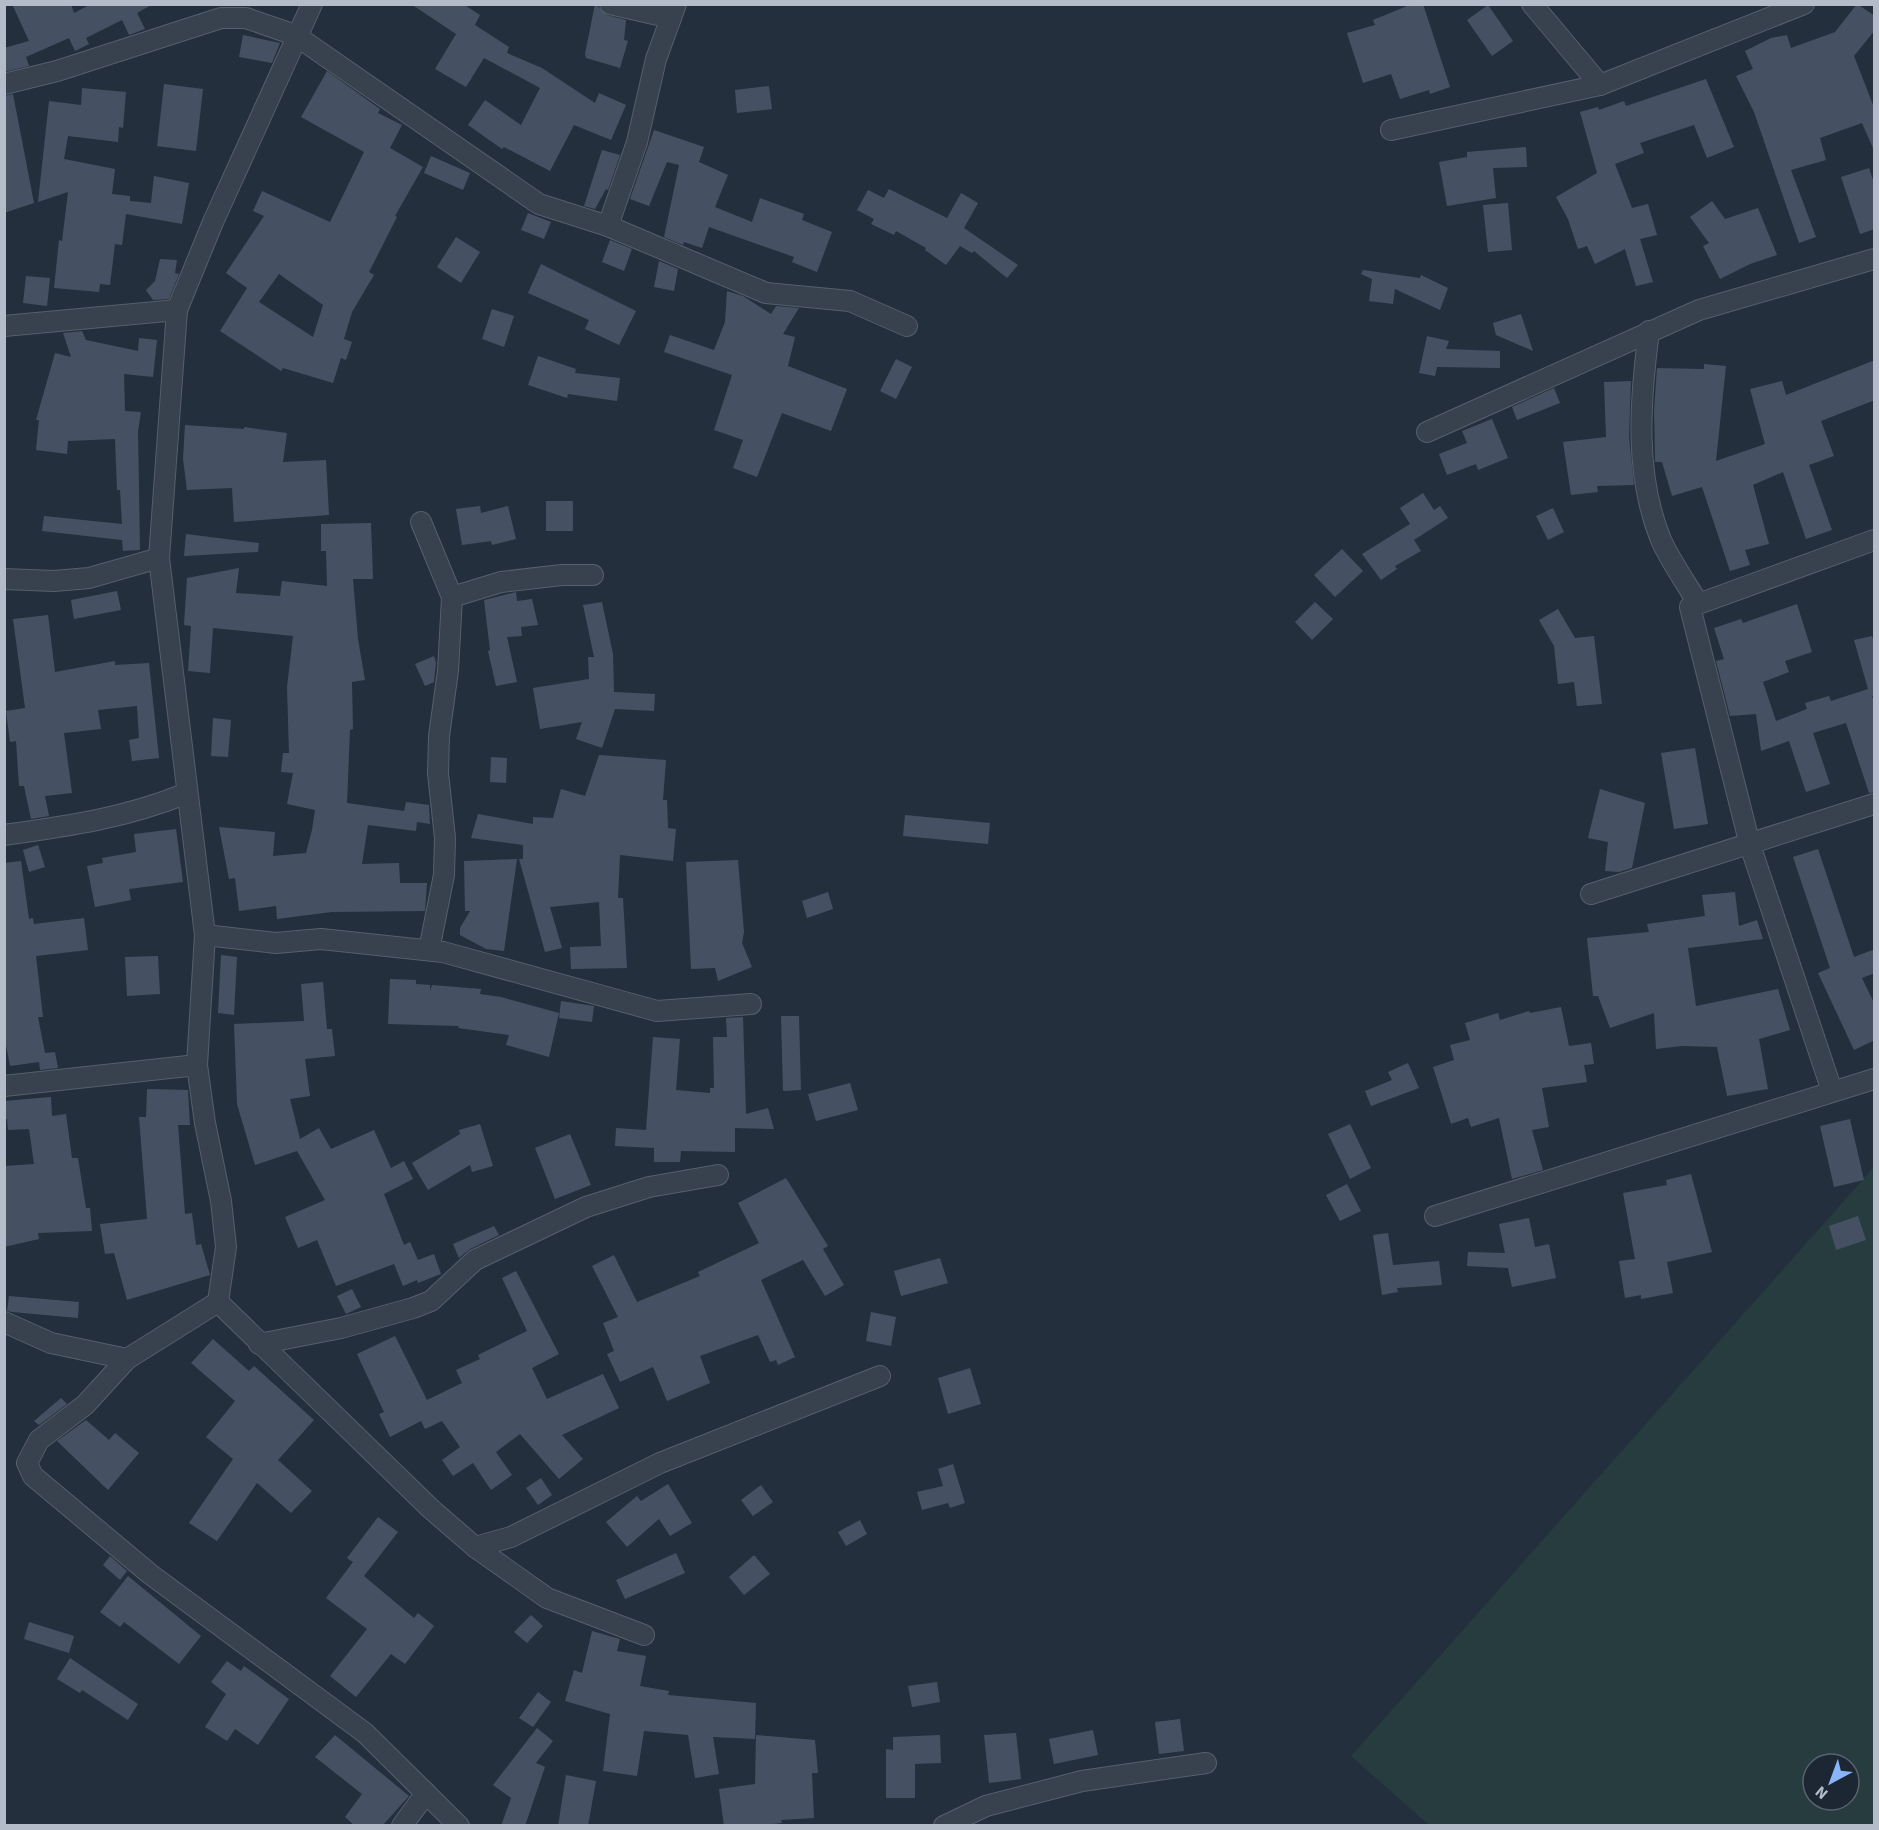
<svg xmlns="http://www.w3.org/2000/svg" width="1879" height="1830" viewBox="0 0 1879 1830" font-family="'Source Sans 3',sans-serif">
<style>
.green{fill:#263c3f;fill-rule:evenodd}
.building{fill:#455162;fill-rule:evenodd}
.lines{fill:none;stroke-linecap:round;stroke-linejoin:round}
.street-casing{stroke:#565f6c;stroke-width:22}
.street{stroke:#38414e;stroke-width:20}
</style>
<rect width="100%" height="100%" fill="#242f3e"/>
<path class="green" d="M1874,1167V1825H1429L1351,1756ZM1813,1764H1849V1800H1813Z"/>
<g class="building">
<path d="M12,4H71L74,13L91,4H153L137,13L145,29L129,35L122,20L86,38L89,44L75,51L69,38L26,57L29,66L4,72V48L29,41Z"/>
<path d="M411,4H463L480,15L475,25L509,47L507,53L542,68L595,103L599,93L626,105L611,140L574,125L550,171L504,147L502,149L468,125L485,100L521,125L540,88L484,58L466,87L435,69L456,34Z"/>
<path d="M595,4L607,15L626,20L624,40L628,41L620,68L586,58L585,54Z"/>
<path d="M1412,4H1423L1450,87L1430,94L1429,90L1400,99L1391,74L1363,83L1347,33L1375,25L1373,20Z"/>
<path d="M1857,4L1875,16V30L1854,56L1875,110V153L1862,123L1820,138L1826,160L1791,170L1816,237L1799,243L1754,112L1736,76L1753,69L1745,51L1771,38L1787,35L1791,48L1835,32Z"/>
<path d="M1488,5L1513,41L1492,56L1467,20Z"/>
<path d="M243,35L280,43L272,63L239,57Z"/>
<path d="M327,71L380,109L378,113L402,125L390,148L423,167L395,216L397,217L369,272L374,275L352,312L344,339L352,342L346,360L341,358L333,383L283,368L281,371L220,331L247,288L226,273L264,216L253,211L262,191L330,222L364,152L301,117ZM279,274L323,305L313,337L259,302Z"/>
<path d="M1706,79L1734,147L1707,158L1694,125L1640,143L1644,153L1615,164L1632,208L1648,204L1657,235L1640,239L1653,282L1636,286L1625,249L1595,264L1587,246L1578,249L1568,219L1556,197L1597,173L1580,112L1598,107L1599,110L1624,101L1626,106Z"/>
<path d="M164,84L203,89L196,151L157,146Z"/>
<path d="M769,86L772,109L737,113L735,90Z"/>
<path d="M82,88L126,92L123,128L119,127L118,142L68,136L64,159L115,169L112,194L130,196V201L151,203L154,176L189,183L182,224L126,214L122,245L115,244L110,285L100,284L99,292L54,288L59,240L62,241L68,192L38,202L49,101L81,105Z"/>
<path d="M13,94L34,203L4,213V96Z"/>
<path d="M654,130L704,147L699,162L728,175L715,207L752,222L760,198L804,214L802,220L832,232L817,272L792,262L794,257L709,227L702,248L684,242L683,245L664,237L679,165L667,162L649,206L630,199Z"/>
<path d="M1526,147L1527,167L1493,168L1496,198L1447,206L1439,162L1467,157V152Z"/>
<path d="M602,150L620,155L608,190L606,189L595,209L584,206Z"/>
<path d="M431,156L470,173L463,190L424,173Z"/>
<path d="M1869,168L1875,186V229L1860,234L1841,177Z"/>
<path d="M889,189L947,218L961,193L978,203L964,228L1018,265L1007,278L974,251L972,253L960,246L946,265L925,250L926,248L896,231L894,235L871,224L874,219L857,210L868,190L884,198Z"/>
<path d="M1712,201L1725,219L1758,208L1777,255L1750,264L1720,279L1703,246L1709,243L1690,217Z"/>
<path d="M1508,203L1512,250L1488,252L1483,205Z"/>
<path d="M528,213L551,222L544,239L521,230Z"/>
<path d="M456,237L480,252L461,283L437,267Z"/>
<path d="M610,240L632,249L624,271L602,262Z"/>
<path d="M160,259L177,260L175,273L179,274L169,299L153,300L146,290L155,281Z"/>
<path d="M659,261L678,269L674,291L654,287Z"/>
<path d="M541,264L636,311L619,345L585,329L589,320L528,293Z"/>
<path d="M1363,270L1420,278L1421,275L1448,288L1440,310L1395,289L1393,304L1369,301L1372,279L1361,274Z"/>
<path d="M26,276L50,278L47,306L23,303Z"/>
<path d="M727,291L743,296L771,314L776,306L799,308L783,334L795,337L788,366L847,389L831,431L782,413L757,477L733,468L743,440L714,430L732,375L664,352L670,335L714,350L725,322Z"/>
<path d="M492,309L514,316L504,347L482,339Z"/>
<path d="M1521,314L1533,351L1496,335L1493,323Z"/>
<path d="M82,331L86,340L138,351L139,338L157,340L153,377L124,374L125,411L141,412L138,431L140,550L123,551L122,540L42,531L44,516L122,524L120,490H117L115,439L68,441L67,454L36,450L39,420H36L55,353L71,357L63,333Z"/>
<path d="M1427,336L1449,341L1446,349L1500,351V368L1437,367L1435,376L1419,373Z"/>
<path d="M538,356L576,369L575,373L620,378L617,401L568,394L567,398L528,385Z"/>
<path d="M896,359L912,367L896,399L880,391Z"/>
<path d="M1875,360V400L1821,421L1834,456L1809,465L1832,530L1806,539L1783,472L1753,485L1769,544L1745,550L1750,565L1730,571L1702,487L1672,496L1662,462H1655L1654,410L1657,368L1704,369V364L1726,366L1716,461L1765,444L1750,389L1782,381L1786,395Z"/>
<path d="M1631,381L1629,437L1634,485L1597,486L1598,492L1571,495L1563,442L1606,437L1604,382Z"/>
<path d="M1554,388L1560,403L1517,420L1512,407Z"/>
<path d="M1492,419L1508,458L1478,470L1476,464L1447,475L1439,454L1467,443L1462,431Z"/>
<path d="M185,425L244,429V427L287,433L283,462L326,460L329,515L234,522L232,488L187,490L183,459Z"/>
<path d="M1423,493L1434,510L1440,506L1448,518L1414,540L1421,551L1395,566L1397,569L1381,580L1362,554L1410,524L1400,508Z"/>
<rect x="546" y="501" width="27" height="30"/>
<path d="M480,506L481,513L508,506L516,539L492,545L491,541L462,545L456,509Z"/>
<path d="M1553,508L1564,532L1548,540L1536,516Z"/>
<path d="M371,523L373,579H353L358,639L365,680L352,682L353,729L350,730L347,803L404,811L406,802L429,805L430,824L417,822L416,831L368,825L362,864L399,863L400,883H427L425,911L332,912L277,919L276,906L239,911L235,878L229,879L219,827L275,832L273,856L306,853L312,830L315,810L287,804L293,773L281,772L283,753H289L287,687L293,636L213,628L210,673L188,671L191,626L184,625L187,578L239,568L236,593L280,596L282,581L327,586L326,551H321V524Z"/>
<path d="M186,534L259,543L258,552L184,556Z"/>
<path d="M1342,549L1363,571L1335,597L1314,575Z"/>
<path d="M117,591L121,610L74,619L71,600Z"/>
<path d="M516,592L517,601L532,599L538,625L521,627L522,636L507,637L517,682L496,686L488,651L490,650L484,600Z"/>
<path d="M602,602L613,654L614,692L655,694L654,711L615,709L602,748L576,739L582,722L540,729L533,688L589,679L588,657H594L583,605Z"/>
<path d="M1315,602L1333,619L1312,640L1295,622Z"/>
<path d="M1797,604L1812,652L1785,661L1789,672L1763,682L1776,721L1807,709L1805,703L1829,696L1831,701L1868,689L1854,640L1872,636L1875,645V695L1872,696L1875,705V792L1869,793L1846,723L1813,733L1830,784L1806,792L1789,741L1761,751L1756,714L1730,716L1716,661L1724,659L1714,628L1741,619L1743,623Z"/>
<path d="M1558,609L1575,638L1594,636L1602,704L1577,706L1574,682L1558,684L1554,646L1539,620Z"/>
<path d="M48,615L55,672L115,661V665L149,663L159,758L132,761L129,740L139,738L137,706L98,710L101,729L64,733L72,793L45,796L49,816L31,819L24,786H19L16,741L10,742L6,711L25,708L13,619Z"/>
<path d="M434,656L436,663L434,682L425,686L415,664Z"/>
<path d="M213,718L231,720L228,757L211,756Z"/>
<path d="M1695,748L1708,824L1674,829L1661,753Z"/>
<path d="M599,755L666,760L663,800H667L668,828L676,829L673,861L620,855L618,898H623L627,968L571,969L570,947L601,946L599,902L550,907L562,948L545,952L519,859H523V845L471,838L478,814L533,824V817L553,818L561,789L585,796Z"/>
<path d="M491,757L507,758L506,783L490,782Z"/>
<path d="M1600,789L1645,803L1632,868L1619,872L1605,871L1608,842L1588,838Z"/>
<path d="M905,815L990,823L988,844L903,836Z"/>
<path d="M176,829L183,882L129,889L131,900L95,907L87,866L103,863L102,858L136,852L134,834Z"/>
<path d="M38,845L45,867L29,872L23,850Z"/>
<path d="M1818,849L1854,957L1875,949V973L1862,978L1875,1005V1040L1854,1050L1818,973L1830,968L1793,857Z"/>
<path d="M517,859L504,951L486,949L460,935V928L470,911H465L464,861Z"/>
<path d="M738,860L744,932L742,943L752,967L718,981L715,968L691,969L686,862Z"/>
<path d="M21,861L29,919L33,918L34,924L84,918L88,950L36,956L43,1017H38L45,1053L55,1052L58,1068L40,1070L39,1062L10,1066L4,1035V863Z"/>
<path d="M828,892L833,909L807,918L802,901Z"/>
<path d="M1735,892L1739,926L1757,920L1763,939L1688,948L1696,1006L1778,989L1790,1030L1759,1039L1768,1089L1727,1096L1717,1047L1682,1046L1656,1049L1654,1013L1610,1028L1598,996H1593L1587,938L1649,932L1647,924L1705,916L1702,895Z"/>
<path d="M221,955L237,957L234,1015L218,1013Z"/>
<path d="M158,956L160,994L127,996L125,957Z"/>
<path d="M390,979L416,980V984L430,985V991L432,985L481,989L480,994L501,997L559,1013L549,1057L506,1045L509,1035L458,1028L459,1026L388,1024Z"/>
<path d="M323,982L327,1029H332L335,1056L305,1059L310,1096L290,1099L300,1139L319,1128L331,1149L374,1130L391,1168L404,1161L413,1179L384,1194L404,1245L410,1242L418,1260L434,1254L441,1274L418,1283L417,1280L403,1286L394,1264L336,1286L317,1240L298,1248L285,1217L325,1200L297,1151L255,1165L237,1104L234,1024L304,1021L301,984Z"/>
<path d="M561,1001L594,1006L592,1022L559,1018Z"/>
<path d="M1561,1007L1569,1046L1591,1043L1594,1064L1584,1065L1587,1082L1542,1088L1549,1127L1532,1130L1543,1170L1512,1179L1499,1118L1471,1127L1468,1118L1451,1124L1433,1067L1454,1060L1450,1045L1470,1040L1465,1023L1498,1013L1500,1020L1529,1011L1530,1013Z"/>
<path d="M781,1016H799L801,1090L783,1091Z"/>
<path d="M743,1017L746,1114L768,1108L774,1129L735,1128V1152L681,1151L680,1162H654V1148L615,1146L616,1128L646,1130L653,1037L680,1039L676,1090L710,1093V1088H714L713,1037H727L726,1018Z"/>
<path d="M1408,1063L1419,1088L1371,1106L1365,1091L1392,1080L1388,1072Z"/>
<path d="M850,1083L858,1110L816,1121L808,1094Z"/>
<path d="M147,1089L188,1090L190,1125H178L185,1214L192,1213L196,1245L201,1244L210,1275L127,1300L114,1253L105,1254L100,1224L147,1219L139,1117H146Z"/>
<path d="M51,1097L52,1116L66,1114L72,1158H78L86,1208H90L92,1231L38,1233L39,1239L4,1247V1166L34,1164L29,1129L8,1130L7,1119H4V1101Z"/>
<path d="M1850,1119L1864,1180L1834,1187L1820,1126Z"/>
<path d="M480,1124L493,1166L472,1172L470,1165L428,1190L412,1163L460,1134L459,1130Z"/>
<path d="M1350,1124L1371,1168L1350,1179L1328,1134Z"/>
<path d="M570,1134L591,1185L555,1199L535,1148Z"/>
<path d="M1691,1174L1712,1252L1667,1262L1673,1293L1641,1299V1295L1625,1298L1619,1261L1635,1259L1623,1193L1667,1185L1666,1180Z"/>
<path d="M786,1178L828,1246L823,1249L844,1285L825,1296L803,1260L761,1280L795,1357L778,1365L776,1360L770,1362L758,1335L700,1356L710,1383L667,1401L653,1367L620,1382L607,1354L614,1351L603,1323L618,1317L592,1266L614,1255L637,1302L700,1276L698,1272L759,1243L738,1203Z"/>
<path d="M1347,1184L1361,1211L1340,1221L1326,1195Z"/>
<path d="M1858,1216L1866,1240L1836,1250L1829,1226Z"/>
<path d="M1529,1218L1535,1247L1549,1244L1556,1278L1512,1287L1508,1268L1467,1266L1468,1252L1505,1253L1499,1224Z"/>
<path d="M494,1226L499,1235L470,1249L459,1258L453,1244Z"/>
<path d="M1388,1233L1393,1265L1439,1261L1442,1285L1397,1288L1398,1292L1382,1295L1373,1235Z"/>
<path d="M940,1258L948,1283L901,1296L894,1271Z"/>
<path d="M516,1271L559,1354L532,1368L547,1399L603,1374L619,1408L562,1435L583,1459L559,1479L520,1434L496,1452L512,1475L491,1490L473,1463L453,1476L442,1460L460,1447L442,1421L425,1429L421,1421L390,1437L379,1414L384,1412L357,1354L395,1336L427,1400L462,1383L456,1370L480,1359L478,1355L527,1331L502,1278Z"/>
<path d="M352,1289L361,1307L346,1314L337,1296Z"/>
<path d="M9,1296L79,1302L78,1318L12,1312L7,1311Z"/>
<path d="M871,1312L896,1317L891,1346L866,1341Z"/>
<path d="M213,1339L249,1371L254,1366L314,1420L278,1460L312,1491L291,1513L257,1483L217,1541L189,1523L233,1459L206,1437L235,1401L191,1363Z"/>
<path d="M970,1368L981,1404L948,1414L938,1378Z"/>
<path d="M61,1398L67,1404L39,1425L34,1421Z"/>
<path d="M86,1420L109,1440L115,1433L139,1453L108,1490L57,1441Z"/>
<path d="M953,1464L965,1503L950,1508L948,1503L922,1510L917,1492L943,1486L938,1469Z"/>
<path d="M541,1478L552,1495L538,1505L526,1488Z"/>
<path d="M668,1484L692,1523L670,1536L659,1519L627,1547L606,1522L637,1496L641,1501Z"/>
<path d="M761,1485L773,1502L753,1516L741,1500Z"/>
<path d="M378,1517L398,1532L364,1576L414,1618L418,1613L434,1626L405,1664L391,1654L356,1697L330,1676L367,1629L326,1598L353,1562L347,1558Z"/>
<path d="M860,1520L867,1534L846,1546L838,1532Z"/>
<path d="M676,1553L685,1573L625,1599L616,1580Z"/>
<path d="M754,1555L770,1574L744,1595L729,1577Z"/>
<path d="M110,1556L127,1571L120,1580L103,1565Z"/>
<path d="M128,1576L201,1636L179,1664L124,1622L120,1627L100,1612Z"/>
<path d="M531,1615L543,1626L527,1643L514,1632Z"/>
<path d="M29,1622L74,1636L69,1653L24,1639Z"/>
<path d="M592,1631L620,1639L617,1651L646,1656L640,1686L669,1691L668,1695L756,1703L755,1739L713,1737L719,1774L695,1778L688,1735L644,1731L637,1776L603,1771L610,1714L565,1701L574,1670L582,1673Z"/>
<path d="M70,1658L138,1704L128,1720L82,1690L80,1693L57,1679Z"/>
<path d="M227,1661L241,1671L244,1666L289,1699L258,1745L235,1729L227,1741L205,1727L226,1694L211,1682Z"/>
<path d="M937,1682L940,1702L912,1707L908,1686Z"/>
<path d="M538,1692L551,1702L533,1727L519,1718Z"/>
<path d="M1180,1719L1184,1751L1159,1754L1155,1722Z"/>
<path d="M537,1728L553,1741L536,1763L545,1767L525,1826H501L511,1798L493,1785Z"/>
<path d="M1093,1730L1098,1755L1054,1764L1049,1739Z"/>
<path d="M1016,1733L1021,1779L989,1783L984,1735Z"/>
<path d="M335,1735L409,1796L382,1826H355L345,1817L362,1794L315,1757Z"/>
<path d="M756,1735L815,1740L818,1773H812L814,1818L781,1820L782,1823L751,1826H724L719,1789L755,1784Z"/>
<path d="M940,1735L941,1763L915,1764V1798H886V1749L893,1750V1737Z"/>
<path d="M566,1775L596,1781L588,1826H558Z"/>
</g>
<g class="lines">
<g class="street-casing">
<g id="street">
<path d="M610,4L671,18"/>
<path d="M1532,4L1600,85"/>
<path d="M4,84L57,71L221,18H246L295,35L539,204L608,226L766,293L850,301L907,326"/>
<path d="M1391,130L1600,85L1804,4"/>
<path d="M608,226L637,142L656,59L676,4"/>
<path d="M4,326L177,310"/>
<path d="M1649,331C1640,400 1634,474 1661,540C1671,562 1686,583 1698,603"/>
<path d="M1427,432L1699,310L1874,259"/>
<path d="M421,522L452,597L448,671L439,736L438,773L445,838L444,875L429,950"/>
<path d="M4,579L54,581L89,578L159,558"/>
<path d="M452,597L501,582L562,575H593"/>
<path d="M4,835C69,826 126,818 187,793"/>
<path d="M1591,894L1874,804"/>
<path d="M205,935L276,943L321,939L443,952L657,1011L751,1004"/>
<path d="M4,1086L197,1065"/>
<path d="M1832,1091L1750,845L1690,607L1874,540"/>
<path d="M1435,1216L1874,1079"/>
<path d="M218,1302L226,1247L221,1201L205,1123L197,1065L205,935L159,558L177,310L213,222L312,4"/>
<path d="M218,1302L127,1359L85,1405L39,1440L27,1463L33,1476L150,1574L365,1733L459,1826"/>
<path d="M218,1302L431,1509L475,1547L547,1598L644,1635"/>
<path d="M4,1322L51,1343L127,1359"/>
<path d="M259,1344L341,1328L413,1308L431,1301L475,1260L586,1207L649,1187L718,1175"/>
<path d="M475,1547L511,1537L660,1463L880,1376"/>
<path d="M402,1826L426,1793"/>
<path d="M944,1826L986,1806L1082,1781L1206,1763"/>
</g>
</g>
<use href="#street" class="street"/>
</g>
<rect width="1879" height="1830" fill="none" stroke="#b4bcc9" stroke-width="12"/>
<g transform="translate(1831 1782) rotate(221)"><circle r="28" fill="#1d2633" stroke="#59626f" stroke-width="1.5"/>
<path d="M0-4.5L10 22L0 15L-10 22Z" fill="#8ab4f8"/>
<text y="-9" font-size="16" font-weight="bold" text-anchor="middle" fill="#b4bcc9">N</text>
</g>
</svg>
